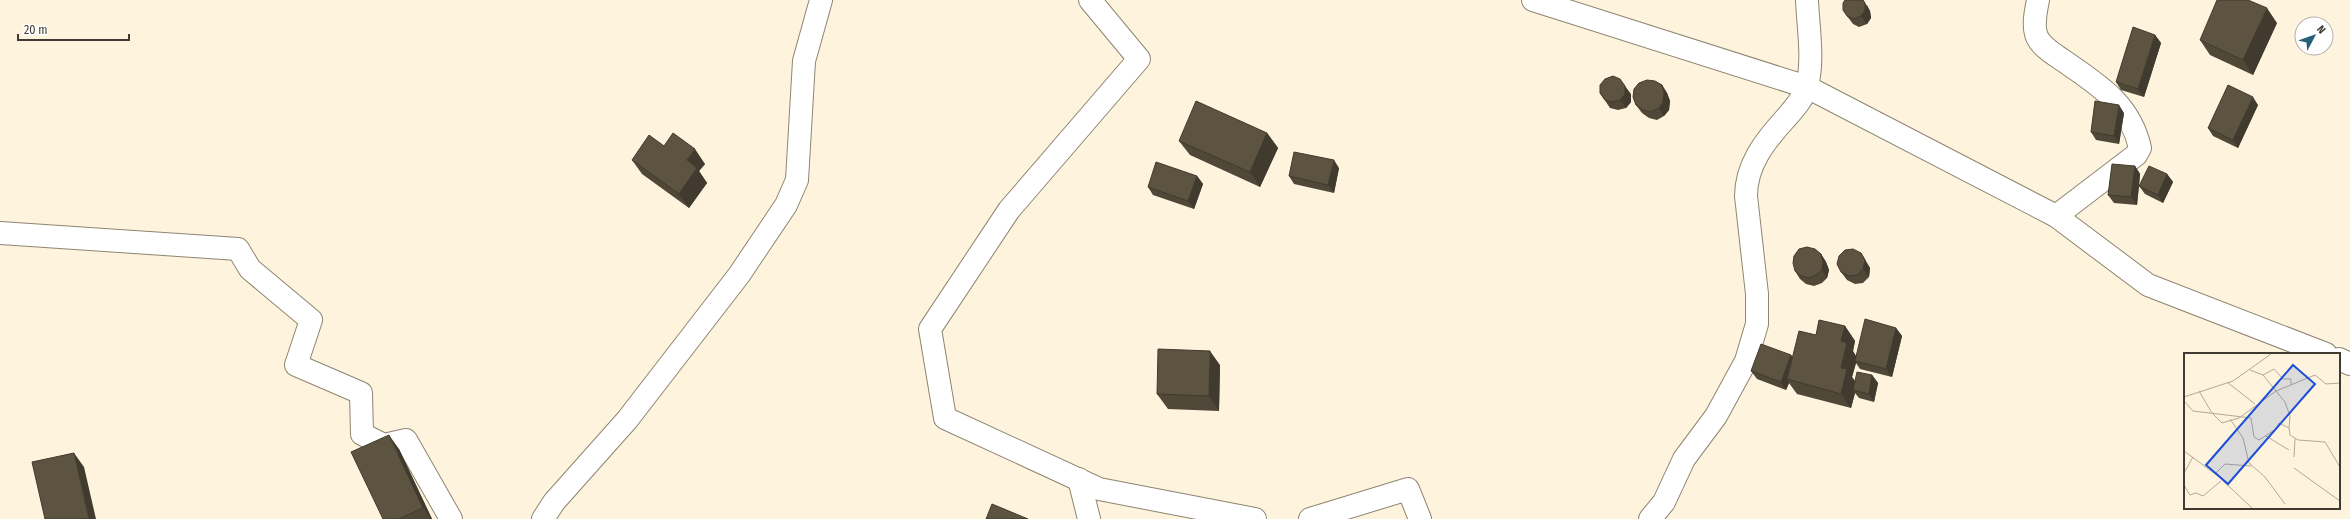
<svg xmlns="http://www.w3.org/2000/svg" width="2350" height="519" viewBox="0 0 2350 519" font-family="'Fira Sans Condensed',sans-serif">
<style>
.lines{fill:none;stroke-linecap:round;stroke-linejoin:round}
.street-casing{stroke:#8e8571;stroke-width:24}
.street{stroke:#fff;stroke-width:22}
.wall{fill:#4f4838}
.shaded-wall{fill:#403b2e}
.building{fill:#5c5441;stroke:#403b2e}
.inset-road{fill:none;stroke:#b2aa99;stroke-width:1}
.view{fill:#1d4ed8;fill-opacity:0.15;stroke:#1d4ed8;stroke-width:2}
.inset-edge{fill:none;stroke:#3f3b32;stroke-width:2}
</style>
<rect width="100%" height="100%" fill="#fef4dd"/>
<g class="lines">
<g class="street-casing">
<g id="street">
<path d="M1090,0L1139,59L1009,210L930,329L945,418L1099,489L1255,519"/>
<path d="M1533,0L1807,87L2056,216L2148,285L2326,354"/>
<path d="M2038,0C2036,10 2033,24 2036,34C2039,45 2052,53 2061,59C2097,84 2130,103 2140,148L2136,155L2056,216"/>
<path d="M0,233L238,249L250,269L311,320L296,365L361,393L362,434L384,445L406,440L451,519"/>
<path d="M2339,359L2350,364"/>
<path d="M1079,479L1089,519"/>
<path d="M543,519L554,502L627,420L739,275L786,205L797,180L804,61L821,0"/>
<path d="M1310,519L1408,489L1420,519"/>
<path d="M1650,519L1664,502L1684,459L1716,416L1746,361L1757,324V294L1746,196C1746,165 1765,141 1785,119C1793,110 1804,98 1807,86C1814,59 1808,27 1807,0"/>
</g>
</g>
<use href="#street" class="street"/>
</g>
<g class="wall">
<path d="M1867,5L1870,11L1871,18L1867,24L1859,27L1853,24L1847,16Z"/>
<path d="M2277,23L2253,75L2210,55L2200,40Z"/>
<path d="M2155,35L2161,43L2144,97L2121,90L2116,82Z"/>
<path d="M1662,85L1667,93L1670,101L1669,110L1664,116L1657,120L1649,118L1642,113L1636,105Z"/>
<path d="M1600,93L1631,94V102L1626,108L1618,110L1610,108Z"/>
<path d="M2258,105L2238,148L2213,136L2208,128Z"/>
<path d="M2124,113L2119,144L2096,140L2091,132Z"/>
<path d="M1267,133L1278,148L1260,187L1190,155L1179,141Z"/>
<path d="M664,146L705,164L699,171L707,183L689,208L642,174L632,160Z"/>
<path d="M2135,166L2140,174L2139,186L2167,174L2173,182L2163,203L2145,194L2139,186L2137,205L2114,203L2108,195Z"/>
<path d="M1339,168L1334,193L1294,184L1289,176Z"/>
<path d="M1197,176L1203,184L1194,209L1153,195L1148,187Z"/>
<path d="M1861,253L1870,268L1869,277L1863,283L1855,284L1847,280L1841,272Z"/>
<path d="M1821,254L1826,262L1829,270L1827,278L1822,283L1814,286L1806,284L1800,279L1795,271Z"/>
<path d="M1845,326L1855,341L1853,351L1856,356L1896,328L1902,336L1892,377L1860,369L1856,363L1852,377L1855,381L1872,375L1878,383L1874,402L1859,398L1855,393L1851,408L1797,394L1789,383L1786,390L1757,379L1751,371L1791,355L1792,357L1816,335Z"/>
<path d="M1220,365L1219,411L1168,409L1157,394Z"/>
<path d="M399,449L432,519H383Z"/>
</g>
<g class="shaded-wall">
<path d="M1863,0L1870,11L1871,18L1867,24L1861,16Z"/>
<path d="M2267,8L2277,23L2253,75L2243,60Z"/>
<path d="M2155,35L2161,43L2144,97L2138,89Z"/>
<path d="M1662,85L1667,93L1670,101L1669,110L1664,116L1659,108Z"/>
<path d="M1625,86L1631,94V102L1626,108L1620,100Z"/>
<path d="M2253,97L2258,105L2238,148L2233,140Z"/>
<path d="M2119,105L2124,113L2119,144L2114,136Z"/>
<path d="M1267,133L1278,148L1260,187L1250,172Z"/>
<path d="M695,149L705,164L699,171L707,183L689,208L679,194L687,160Z"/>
<path d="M1334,160L1339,168L1334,193L1328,185Z"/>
<path d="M2135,166L2140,174L2137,205L2131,197Z"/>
<path d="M2167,174L2173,182L2163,203L2158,195Z"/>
<path d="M1197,176L1203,184L1194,209L1188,201Z"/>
<path d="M1861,253L1870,268L1869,277L1863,269Z"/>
<path d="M1821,254L1826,262L1829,270L1827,278L1822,270Z"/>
<path d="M1845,326L1855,341L1853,351L1857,358L1855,361L1856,363L1852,377L1857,384L1853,390L1855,393L1851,408L1841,394V341Z"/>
<path d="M1896,328L1902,336L1892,377L1886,369Z"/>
<path d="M1210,351L1220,365L1219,411L1209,396Z"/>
<path d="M1791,355L1797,363L1787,379L1789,383L1786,390L1781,382Z"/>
<path d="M1872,375L1878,383L1874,402L1869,394Z"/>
<path d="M389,435L399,449L432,519H431L423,508Z"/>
<path d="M74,453L84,467L96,519H89Z"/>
</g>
<g class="building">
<path d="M1845,0H1863L1865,3V10L1861,16L1854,19L1847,16L1843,10V3Z"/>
<path d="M2217,0H2248L2267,8L2243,60L2200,40Z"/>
<path d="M2133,27L2155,35L2138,89L2116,82Z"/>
<path d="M1613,76L1620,79L1625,86V94L1620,100L1612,102L1605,100L1600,93V85L1605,79Z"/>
<path d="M1647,80L1655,81L1662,85L1664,93L1663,102L1659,108L1651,112L1643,110L1636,105L1633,97L1634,89L1639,83Z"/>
<path d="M2228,85L2253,97L2233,140L2208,128Z"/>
<path d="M1196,101L1267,133L1250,172L1179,141Z"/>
<path d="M2095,101L2119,105L2114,136L2091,132Z"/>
<path d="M673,133L695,149L687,160L697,168L679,194L632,160L649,135L664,146Z"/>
<path d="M1294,152L1334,160L1328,185L1289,176Z"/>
<path d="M1156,162L1197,176L1188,201L1148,187Z"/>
<path d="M2112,164L2135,166L2131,197L2108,195Z"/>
<path d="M2149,166L2167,174L2158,195L2139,186Z"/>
<path d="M1807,247L1815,249L1821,254L1823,262L1822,270L1816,275L1809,278L1801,276L1795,271L1793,263L1794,256L1799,249Z"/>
<path d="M1853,249L1861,253L1865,260L1863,269L1857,275L1849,276L1841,272L1837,264L1839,256L1845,250Z"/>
<path d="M1865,319L1896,328L1886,369L1855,361Z"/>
<path d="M1819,320L1845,326L1841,341L1847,343L1841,368L1847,369L1841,394L1787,379L1799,331L1816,335Z"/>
<path d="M1761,344L1791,355L1781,382L1751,371Z"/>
<path d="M1158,349L1210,351L1209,396L1157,394Z"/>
<path d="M1857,372L1872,375L1869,394L1853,390Z"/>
<path d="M389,435L423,508L399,519H383L351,452Z"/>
<path d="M74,453L89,519H45L32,462Z"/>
<path d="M992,504L1028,519H986Z"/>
</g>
<g transform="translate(2184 353)">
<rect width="156" height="156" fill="#fef4dd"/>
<path class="inset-road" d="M66,17L79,22L101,49L106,63L105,75M79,22L90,16L99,26H107V32M43,29L71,51M15,38L28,60L38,70L55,65L92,38L131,22L142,31L156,30M0,44L49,28L87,1M0,48L9,58L67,65L70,84L75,87L92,76L95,70L105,75L106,82L114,87L141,89L156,114M46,66L59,85L65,110L81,124L101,151M82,83L105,97M0,98L34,123L68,155M110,104L111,86M110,115L156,148M0,120L9,104M31,121L41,111L67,113M0,132L6,142L12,140L19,143L37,128"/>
<path class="view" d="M109,12L131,31L44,131L22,112Z"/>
<rect width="156" height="156" class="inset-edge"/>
</g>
<g transform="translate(2314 36) rotate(49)"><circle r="19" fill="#ffffff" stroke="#b2b1ad"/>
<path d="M0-3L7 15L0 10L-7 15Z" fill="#27607a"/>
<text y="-6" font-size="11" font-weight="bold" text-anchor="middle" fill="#3f3b32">N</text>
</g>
<path d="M18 34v6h111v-6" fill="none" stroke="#3f3b32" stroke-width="2"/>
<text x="24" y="34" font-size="12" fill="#3f3b32" stroke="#ffffff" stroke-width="3" paint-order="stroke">20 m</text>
</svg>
